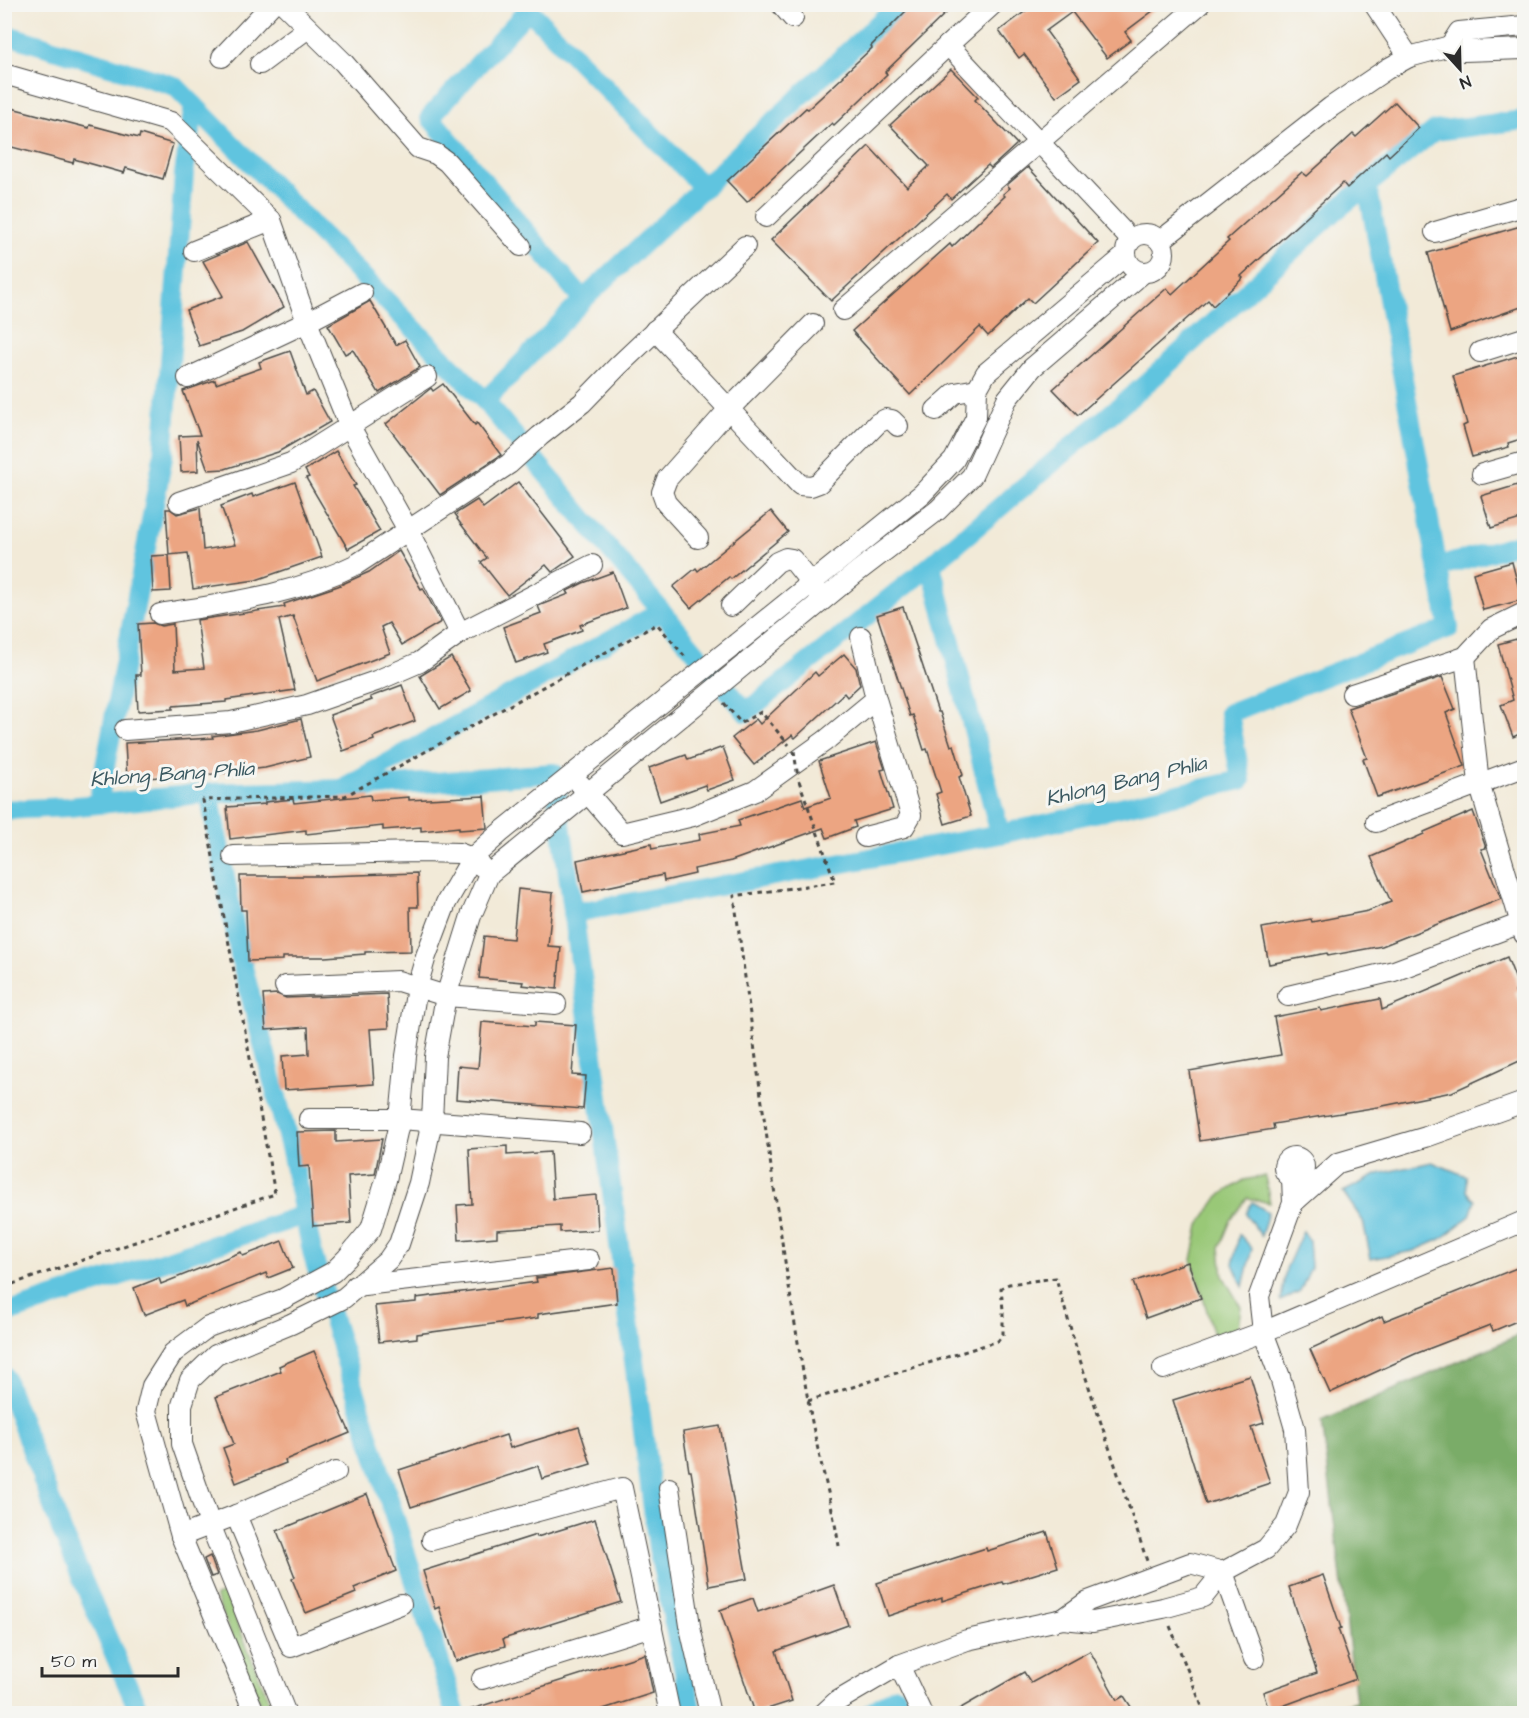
<svg xmlns="http://www.w3.org/2000/svg" width="1529" height="1718" viewBox="0 0 1529 1718" font-family="'Architects Daughter',sans-serif">
<style>
.green{fill:#99c877;stroke:#627a51;stroke-width:1.5}
.forest{fill:#7aac68;stroke:#526c4a;stroke-width:1.5}
.water{fill:#61c4df;stroke:#467885;stroke-width:1.5}
.lines{fill:none;stroke-linecap:round;stroke-linejoin:round}
.canal{stroke:#61c4df;stroke-width:20}
.building{fill:#eca582}
.minor-casing{stroke:#494845;stroke-width:22}
.path{stroke:#494845;stroke-width:3;stroke-dasharray:4.5 4.5;stroke-linecap:butt}
.minor{stroke:#fff;stroke-width:20}
.minor-bridge-casing{stroke:#494845;stroke-width:22;stroke-linecap:butt}
.path-bridge{stroke:#494845;stroke-width:3;stroke-dasharray:4.5 4.5;stroke-linecap:butt}
.minor-bridge{stroke:#fff;stroke-width:20}
.labels{text-anchor:middle;dominant-baseline:central;stroke-width:6;stroke-linejoin:round;paint-order:stroke}
.water-label{font-size:21px;font-style:italic;fill:#3b5961;stroke:#f6f6f2}
</style>
<rect width="100%" height="100%" fill="#f6f6f2"/>
<filter id="ink" filterUnits="userSpaceOnUse"><feTurbulence type="fractalNoise" baseFrequency=".0167" numOctaves="2"/><feDisplacementMap in="SourceGraphic" scale="12" xChannelSelector="R" yChannelSelector="G"/><feConvolveMatrix kernelMatrix="1 2 1 2 8 2 1 2 1" color-interpolation-filters="sRGB"/></filter>
<filter id="wash" filterUnits="userSpaceOnUse"><feTurbulence type="fractalNoise" baseFrequency=".008" numOctaves="4" result="noise"/><feDisplacementMap in="SourceGraphic" scale="24" xChannelSelector="R" yChannelSelector="G"/><feGaussianBlur stdDeviation="1.35" result="paint"/><feColorMatrix in="noise" values="0 0 0 0 0 0 0 0 0 0 0 0 0 0 0 0 0 1.4 0 .05"/><feComposite in="paint" operator="in"/></filter>
<g filter="url(#wash)">
<rect width="100%" height="100%" fill="#f2ead8"/>
<g class="green">
<path d="M1265,1176L1270,1203L1247,1198L1231,1220L1220,1247L1223,1276L1241,1307L1238,1328L1214,1335L1192,1260L1199,1225L1219,1196L1244,1180Z"/>
<path d="M225,1593L274,1713H264L215,1596Z"/>
</g>
<path class="forest" d="M1524,1333V1713L1312,1714L1356,1701L1322,1421Z"/>
<g class="water">
<path d="M1432,1162L1466,1176L1467,1191L1475,1201L1470,1216L1441,1239L1414,1251L1371,1259L1363,1221L1343,1192L1378,1174Z"/>
<path d="M1252,1202L1268,1212L1261,1236L1246,1214Z"/>
<path d="M1303,1231L1309,1240L1311,1267L1300,1291L1281,1301L1286,1269Z"/>
<path d="M1239,1234L1252,1248L1243,1287L1233,1264Z"/>
</g>
<g class="lines">
<g class="canal">
<path d="M523,4L704,188"/>
<path d="M528,10L430,117L583,300"/>
<path d="M4,34L175,86L485,401L746,712L931,565L1146,384L1334,212L1434,131L1524,120"/>
<path d="M485,401L583,300L899,4"/>
<path d="M931,565L1000,834"/>
<path d="M1438,567L1524,542"/>
<path d="M350,784L662,611"/>
<path d="M209,793L240,956L291,1151L313,1256L456,1714"/>
<path d="M98,804L163,457L184,174L194,105"/>
<path d="M4,810L68,807L209,793L343,789L554,773L617,1229L658,1548L693,1714"/>
<path d="M573,913L1000,834L1241,780L1229,713L1449,628L1367,184"/>
<path d="M4,1314L304,1215"/>
<path d="M4,1376L63,1534L140,1714"/>
<path d="M869,1714L896,1696L904,1714"/>
</g>
</g>
<g id="blocks">
<g class="building">
<path d="M913,4H955L885,72L887,74L858,102L834,125L832,123L747,202L727,181L806,108L808,109L844,76L843,75L872,48L871,46Z"/>
<path d="M1035,4H1162L1125,32L1131,40L1107,58L1072,12L1046,31L1081,79L1056,97L1024,54L1019,58L999,31Z"/>
<path d="M951,69L978,97L975,100L1017,144L991,168L988,165L951,199L947,194L831,301L771,240L869,146L907,187L929,166L890,125Z"/>
<path d="M1395,102L1419,128L1389,156L1386,152L1347,188L1343,183L1241,276L1243,278L1213,306L1208,300L1078,415L1053,389L1167,288L1172,294L1229,241L1227,239L1302,172L1307,176L1353,134L1356,137Z"/>
<path d="M4,106L89,128L90,125L139,138L140,134L173,144L163,179L126,168L124,173L74,159L73,163L4,145Z"/>
<path d="M1028,167L1098,243L1033,303L1028,298L988,336L980,327L910,395L852,331L950,244L952,247L1005,196L1003,194L1010,188L1007,185Z"/>
<path d="M1524,225V306L1450,332L1428,253Z"/>
<path d="M248,242L284,307L242,332L199,346L186,310L223,296L203,261Z"/>
<path d="M370,301L396,345L405,340L420,367L379,393L353,350L345,354L328,325Z"/>
<path d="M290,351L306,395L313,391L330,422L278,452L225,469L208,470L197,439L198,471L181,472L179,436L200,435L183,391L215,380L216,384L261,368L259,362Z"/>
<path d="M1524,354V438L1508,443L1509,447L1472,457L1463,426L1467,424L1453,376Z"/>
<path d="M443,384L475,425L477,423L501,455L440,495L386,424L431,388L433,391Z"/>
<path d="M336,451L356,485L353,486L380,531L348,549L306,478L309,477L305,470Z"/>
<path d="M295,482L322,557L256,580L193,589L188,553L169,555L166,509H170L177,514L200,508L203,550L235,545L221,506L252,494L253,497Z"/>
<path d="M518,482L575,556L552,572L546,565L507,595L481,562L487,558L457,519L458,518L455,514L477,500L483,508Z"/>
<path d="M1524,483V518L1491,528L1481,496Z"/>
<path d="M771,511L788,532L731,579L729,577L691,608L673,587L696,568L698,571Z"/>
<path d="M399,551L421,589L423,588L441,622L402,645L389,623L381,627L390,653L317,681L293,616L279,620L295,690L226,700V702L173,706V709L138,711L136,675H141L138,624L153,623L161,626L173,624L175,670L204,668L197,620L285,607L284,604L338,586L369,572Z"/>
<path d="M169,555L171,591L153,592L151,556Z"/>
<path d="M1512,562L1522,600L1483,610L1473,573Z"/>
<path d="M613,572L626,608L580,625L582,630L544,644L547,652L516,663L503,627L541,613L538,606L569,594L567,591L583,583Z"/>
<path d="M903,607L938,712H940L951,746L954,745L963,775L959,777L971,816L945,824L936,794L941,792L927,749L924,750L913,715L910,716L877,615Z"/>
<path d="M1524,637V732L1513,737L1501,705L1513,700L1498,644Z"/>
<path d="M844,654L856,668L860,685L847,697L844,693L795,738L792,735L754,765L732,738L756,719L760,724L815,672L818,676Z"/>
<path d="M451,657L471,691L440,709L420,676Z"/>
<path d="M1442,677L1455,709L1446,713L1465,766L1377,797L1363,759L1367,758L1348,708Z"/>
<path d="M402,685L415,721L373,737L374,740L343,751L330,715L372,700L370,697Z"/>
<path d="M301,719L310,757L265,768L214,774L127,779L125,743L213,738L212,736L257,730Z"/>
<path d="M876,742L885,769L881,770L893,809L854,821L856,827L827,838L823,828L731,861L694,869L695,874L664,881L663,875L583,892L577,860L651,844L652,849L700,840L699,834L740,826L738,820L802,798L805,807L831,798L819,761Z"/>
<path d="M723,747L735,780L707,790L705,785L660,801L649,768L686,755L688,760Z"/>
<path d="M370,795L371,800L409,797V800L484,796L487,828L459,830V827L421,831V827L383,830V826L306,834V830L230,839L227,807L265,804V802L293,799L294,803Z"/>
<path d="M1473,811L1486,848L1481,849L1501,899L1382,946L1328,956L1327,953L1269,964L1262,928L1311,919L1312,922L1368,911L1391,902L1371,857L1424,834V832Z"/>
<path d="M417,873L418,907H410L411,951L365,952V954L325,957H283V960L248,961L246,910H241L240,876H326Z"/>
<path d="M518,889L553,893L548,946L561,947L557,989L522,985L523,982L479,978L484,936L513,939Z"/>
<path d="M1507,957L1520,990L1515,992L1524,1014V1059L1452,1092L1378,1107L1273,1124L1274,1129L1200,1141L1189,1071L1281,1055L1274,1017L1320,1008L1321,1011L1380,999L1382,1010Z"/>
<path d="M277,994L286,998L387,994L389,1028L370,1029L374,1084L284,1090L282,1056L309,1054L308,1027L266,1030L263,995Z"/>
<path d="M482,1022L535,1026V1022L576,1025L572,1075L586,1076L583,1109L456,1099L458,1066L478,1068Z"/>
<path d="M336,1131V1142L382,1139L375,1174L348,1176L351,1223L313,1226L309,1166L299,1167L297,1132Z"/>
<path d="M507,1146V1155L550,1152L553,1199L596,1195L598,1230L560,1232V1226L497,1230V1237L459,1240L457,1205L472,1204L469,1149Z"/>
<path d="M282,1241L293,1268L268,1278L266,1273L185,1306L183,1300L144,1315L134,1288L159,1278L161,1284L241,1252L243,1256Z"/>
<path d="M1188,1262L1201,1298L1146,1318L1133,1282Z"/>
<path d="M1524,1265V1318L1493,1331L1490,1325L1415,1354L1330,1393L1310,1349L1382,1316L1384,1321Z"/>
<path d="M614,1268L617,1303L538,1314V1318L417,1334V1338L379,1342L375,1306L416,1302V1298L537,1282L536,1278Z"/>
<path d="M314,1351L350,1433L285,1460L286,1463L236,1483L223,1448L234,1444L216,1397L281,1371L279,1366Z"/>
<path d="M1250,1376L1264,1423L1251,1427L1270,1483L1206,1504L1173,1400Z"/>
<path d="M720,1426L747,1579L709,1586L691,1471H689L683,1432Z"/>
<path d="M579,1427L591,1464L542,1479L538,1466L411,1507L399,1470L506,1435L510,1448Z"/>
<path d="M367,1494L396,1571L354,1588L356,1593L306,1613L292,1579L295,1577L277,1531Z"/>
<path d="M595,1519L621,1602L503,1639L505,1646L456,1661L439,1607L435,1609L423,1571L536,1535L537,1537Z"/>
<path d="M1047,1532L1058,1567L1003,1584L1002,1582L942,1601V1598L888,1616L877,1583L986,1548L987,1551Z"/>
<path d="M210,1556L217,1575L211,1577L204,1559Z"/>
<path d="M1323,1575L1341,1628L1338,1629L1356,1679L1269,1711L1263,1692L1317,1673L1289,1587Z"/>
<path d="M834,1585L848,1625L776,1651L792,1701L755,1713L720,1610L753,1598L758,1612Z"/>
<path d="M1090,1651L1117,1700L1124,1696L1135,1713H952L1024,1672L1031,1683Z"/>
<path d="M645,1654L653,1693L597,1711L598,1713H470L469,1710Z"/>
</g>
</g>
</g>
<g filter="url(#ink)">
<use href="#blocks" fill-opacity="0" stroke="#494845" stroke-width="1.5"/>
<g class="lines">
<g class="minor-casing">
<g id="minor">
<path d="M284,4L343,62L418,148L436,154L447,162L521,246"/>
<path d="M781,4L793,18"/>
<path d="M1374,4L1409,57"/>
<path d="M948,45L1131,240"/>
<path d="M1450,46L1459,32L1524,26"/>
<path d="M222,57L272,4"/>
<path d="M260,64L308,28"/>
<path d="M4,74L171,122L271,220L307,322L349,425L408,530L460,633"/>
<path d="M766,217L948,45L993,4"/>
<path d="M1435,232L1524,206"/>
<circle cx="1145" cy="253" r="19"/>
<path d="M1160,241L1331,107L1387,69L1409,57L1450,46L1464,51L1524,49"/>
<path d="M194,251L271,220"/>
<path d="M843,310L1200,4"/>
<path d="M655,330L800,485L811,486L819,483L878,423L886,419L892,420L898,426"/>
<path d="M1480,352L1524,338"/>
<path d="M188,378L307,322L362,293"/>
<path d="M936,410L955,393L977,389"/>
<path d="M1482,474L1524,462"/>
<path d="M179,502L291,463L427,377"/>
<path d="M698,538L666,503L662,492L667,479L729,409L813,324"/>
<path d="M731,606L777,562L786,558L792,559L819,593"/>
<path d="M160,614C227,603 295,595 357,564L509,464L540,436L582,403L618,366L745,246"/>
<path d="M861,637L876,699L911,815L904,827L865,837"/>
<path d="M737,643L922,494L954,460L976,417L977,389L986,373L1126,255"/>
<path d="M1465,657L1479,783L1524,934"/>
<path d="M751,659L857,572L938,510L972,476L1007,399L1032,368L1143,273"/>
<path d="M1352,694L1465,657L1491,629L1524,613"/>
<path d="M125,730L231,722L307,705L376,681L420,662L460,633L592,565"/>
<path d="M580,784L622,833L693,816L755,791L825,741L876,699"/>
<path d="M1376,822L1524,767"/>
<path d="M233,856L420,852L459,853L472,858L481,866"/>
<path d="M285,986L398,981L446,996L556,1004"/>
<path d="M1288,996L1394,971L1524,922"/>
<path d="M309,1119H400L580,1133"/>
<circle cx="1294" cy="1167" r="10"/>
<path d="M1293,1203L1338,1163L1426,1137L1524,1102"/>
<path d="M355,1286L589,1260"/>
<path d="M1163,1369L1263,1332L1524,1221"/>
<path d="M669,1488L691,1632L710,1714"/>
<path d="M236,1515L291,1647L401,1604"/>
<path d="M181,1536L236,1515L336,1472"/>
<path d="M432,1540L622,1488L670,1714"/>
<path d="M1223,1572L1254,1659"/>
<path d="M1063,1619L1088,1601L1190,1563L1223,1572"/>
<path d="M899,1665L922,1714"/>
<path d="M482,1679L652,1626"/>
<path d="M255,1714L181,1536L146,1411L152,1386L173,1353L208,1327L283,1299L333,1272L347,1258L371,1229L386,1180L400,1119L406,1056L417,987L426,956L446,903L472,858L500,833L665,700"/>
<path d="M286,1714L210,1524L182,1444V1405L190,1380L216,1355L291,1324L344,1298L388,1260L399,1244L419,1183L432,1121L435,1057L446,996L471,916L489,874L682,716"/>
<path d="M823,1714L836,1702L899,1665L967,1640L1063,1619L1093,1622L1163,1608L1203,1597L1223,1572L1266,1549L1286,1525L1299,1492L1295,1429L1280,1377L1263,1332L1259,1296L1293,1203L1292,1177"/>
</g>
</g>
<g class="path">
<path d="M724,703L741,723L761,712L789,745"/>
<path d="M799,781L835,882L734,896C757,1064 778,1233 808,1400C816,1449 831,1497 839,1546"/>
<path d="M213,857L203,800L345,796L657,624L687,659"/>
<path d="M4,1287L275,1194L214,863"/>
<path d="M808,1401L998,1341L1003,1335V1310L1001,1288L1009,1284L1056,1278L1078,1354L1147,1561"/>
<path d="M1170,1626L1205,1714"/>
</g>
<use href="#minor" class="minor"/>
<g class="minor-bridge-casing">
<g id="minor-bridge">
<path d="M665,700L737,643"/>
<path d="M682,716L751,659"/>
</g>
</g>
<path class="path-bridge" d="M794,751L798,778"/>
<use href="#minor-bridge" class="minor-bridge"/>
</g>
</g>
<g class="labels">
<g class="water-label">
<text transform="translate(172 774) rotate(-4)">Khlong Bang Phlia</text>
<text transform="translate(1126 781) rotate(-13)">Khlong Bang Phlia</text>
</g>
</g>
<rect width="1529" height="1718" fill="none" stroke="#f6f6f2" stroke-width="24"/>
<g transform="translate(1460 69) rotate(158)" stroke="#f6f6f2" stroke-width="4.5" paint-order="stroke">
<path d="M0-4.5L10 22L0 15L-10 22Z" fill="#2b2b2b"/>
<text y="-9" font-size="16" font-weight="bold" text-anchor="middle" fill="#2b2b2b">N</text>
</g>
<path d="M42 1667v9h136v-9" fill="none" stroke="#2b2b2b" stroke-width="3"/>
<text x="51" y="1667" font-size="18" fill="#2b2b2b" stroke="#f6f6f2" stroke-width="4.5" paint-order="stroke">50 m</text>
</svg>
